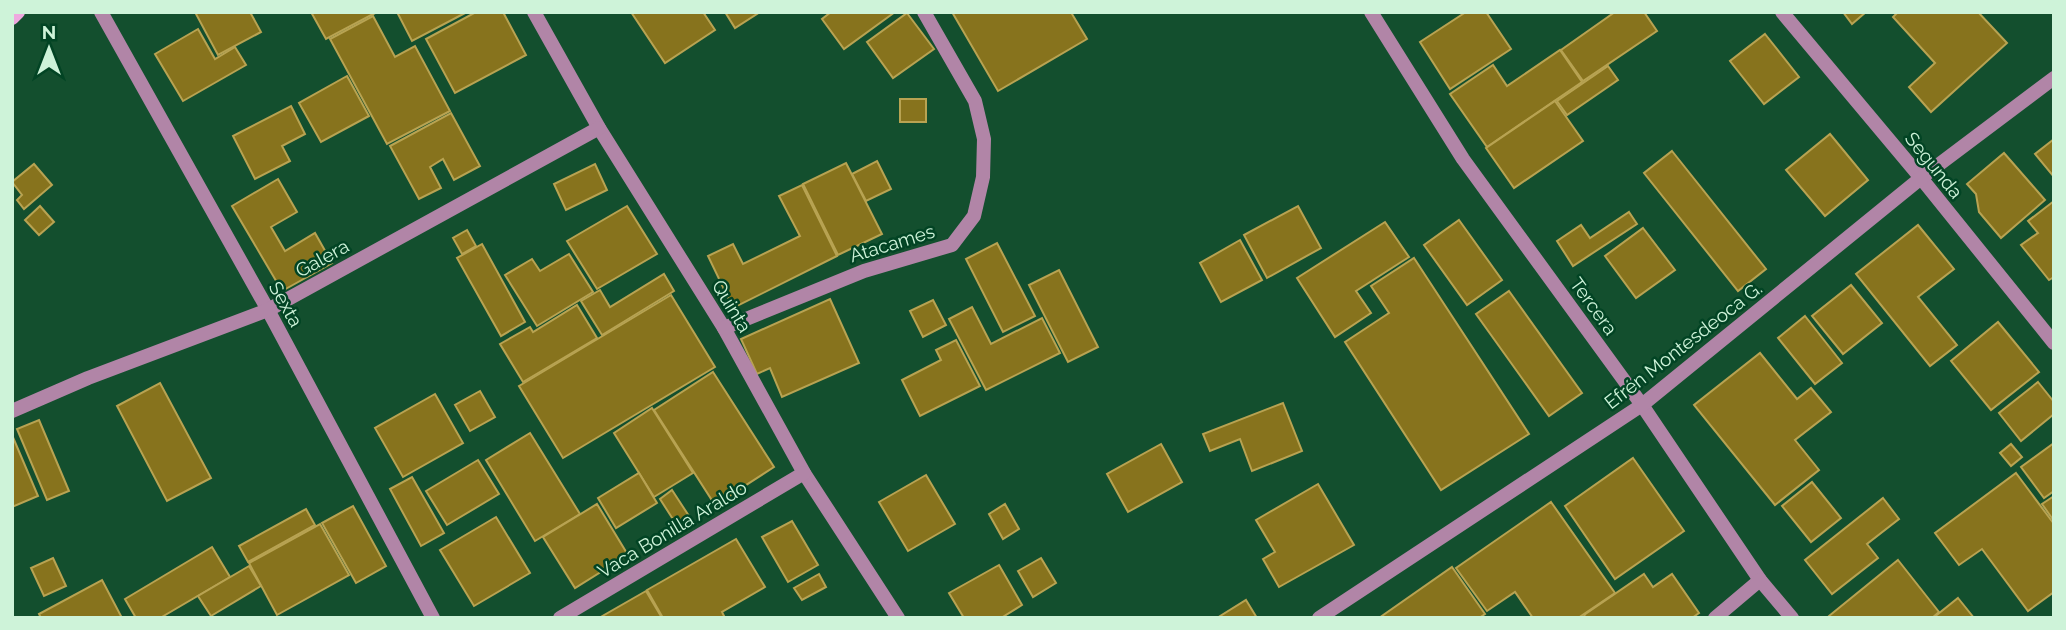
<svg xmlns="http://www.w3.org/2000/svg" width="2066" height="630" viewBox="0 0 2066 630" font-family="Raleway,sans-serif">
<style>
.building{fill:#87731d;stroke:#b8a352;stroke-width:2}
.lines{fill:none;stroke-linecap:round;stroke-linejoin:round}
.street{stroke:#b185a7;stroke-width:14}
.secondary{stroke:#efa8df;stroke-width:14}
.labels{text-anchor:middle;dominant-baseline:central;stroke-width:5;stroke-linejoin:round;paint-order:stroke}
.street-label{font-size:19px;fill:#cef3d9;stroke:#024424}
</style>
<rect width="100%" height="100%" fill="#134f2e"/>
<g class="building">
<path d="M198,12H250L261,32L218,55L196,14Z"/>
<path d="M311,12H377L326,39Z"/>
<path d="M397,12H467L412,41Z"/>
<path d="M476,12H503L526,55L455,93L426,39Z"/>
<path d="M631,12H703L715,30L665,63Z"/>
<path d="M725,12H760L735,28Z"/>
<path d="M831,12H895L844,49L822,19Z"/>
<path d="M952,12H1074L1072,14L1087,39L998,91Z"/>
<path d="M1466,12H1486L1511,49L1450,89L1420,42Z"/>
<path d="M1615,12H1644L1657,31L1583,81L1561,50Z"/>
<path d="M1843,12H1866L1852,24Z"/>
<path d="M1898,12H1978L2007,43L1931,112L1909,87L1935,63L1893,17Z"/>
<path d="M907,13L934,49L893,78L867,42Z"/>
<path d="M373,16L395,57L415,46L450,111L387,144L330,39Z"/>
<path d="M198,29L215,59L235,47L246,65L183,101L155,54Z"/>
<path d="M1765,34L1799,77L1764,104L1730,61Z"/>
<path d="M1560,50L1582,82L1487,147L1450,94L1493,65L1507,86Z"/>
<path d="M1608,66L1618,80L1567,115L1557,101Z"/>
<path d="M347,76L369,116L321,142L299,103Z"/>
<rect x="900" y="99" width="26" height="23"/>
<path d="M1555,101L1583,141L1514,188L1486,148Z"/>
<path d="M291,106L305,134L282,146L290,161L255,179L233,136Z"/>
<path d="M451,113L480,166L454,180L443,159L430,167L441,188L419,199L390,146Z"/>
<path d="M1830,134L1868,180L1825,216L1786,170Z"/>
<path d="M2054,139V177L2035,154Z"/>
<path d="M1672,151L1766,269L1738,291L1644,173Z"/>
<path d="M2004,153L2045,200L2001,238L1979,212L1976,194L1967,184Z"/>
<path d="M877,161L891,189L866,201L852,174Z"/>
<path d="M846,163L882,234L838,255L803,184Z"/>
<path d="M34,164L52,185L24,209L17,200L22,195L12,182Z"/>
<path d="M595,164L607,190L566,210L554,184Z"/>
<path d="M278,179L297,212L271,227L285,251L315,233L332,263L282,291L232,206Z"/>
<path d="M802,185L837,256L733,308L708,256L733,244L743,264L800,236L779,196Z"/>
<path d="M2054,201V277L2049,280L2021,245L2038,233L2028,221Z"/>
<path d="M40,206L54,222L39,235L25,220Z"/>
<path d="M627,206L657,254L597,289L567,241Z"/>
<path d="M1298,206L1321,248L1267,278L1244,235Z"/>
<path d="M1629,212L1637,224L1573,266L1557,241L1581,225L1590,238Z"/>
<path d="M1459,220L1502,280L1467,305L1424,245Z"/>
<path d="M1385,222L1409,257L1356,291L1371,313L1335,337L1297,278Z"/>
<path d="M1918,225L1954,269L1918,297L1957,345L1930,366L1856,274Z"/>
<path d="M1643,228L1675,270L1636,298L1605,256Z"/>
<path d="M467,230L476,246L462,254L453,238Z"/>
<path d="M1240,240L1262,280L1221,302L1200,263Z"/>
<path d="M997,243L1035,316L1003,332L966,259Z"/>
<path d="M482,244L525,322L501,336L457,258Z"/>
<path d="M569,254L593,292L537,326L505,275L532,259L540,271Z"/>
<path d="M1414,258L1529,434L1441,490L1345,342L1389,313L1371,286Z"/>
<path d="M1059,270L1098,347L1068,362L1029,285Z"/>
<path d="M664,274L674,291L602,335L581,301L600,290L610,307Z"/>
<path d="M1851,285L1882,323L1843,354L1812,316Z"/>
<path d="M1509,291L1582,393L1549,416L1476,314Z"/>
<path d="M671,295L715,367L563,458L519,386Z"/>
<path d="M830,299L859,363L782,397L770,368L757,374L741,339Z"/>
<path d="M933,300L946,325L923,337L910,311Z"/>
<path d="M577,305L597,338L523,382L500,344L530,327L533,332Z"/>
<path d="M972,307L991,344L1042,318L1060,353L986,390L949,319Z"/>
<path d="M1805,316L1842,363L1815,384L1778,338Z"/>
<path d="M1998,322L2039,372L1991,410L1951,361Z"/>
<path d="M956,340L980,386L920,416L902,380L941,360L936,350Z"/>
<path d="M1760,353L1797,399L1811,388L1831,412L1795,440L1819,470L1775,505L1694,405Z"/>
<path d="M713,372L774,467L715,505L654,410Z"/>
<path d="M2038,382L2054,402V414L2021,441L1999,413Z"/>
<path d="M160,383L211,478L167,501L117,406Z"/>
<path d="M480,391L495,417L470,431L455,405Z"/>
<path d="M435,394L463,443L403,477L375,428Z"/>
<path d="M1283,403L1302,451L1252,471L1240,439L1210,451L1203,434Z"/>
<path d="M652,408L693,473L654,497L614,433Z"/>
<path d="M39,420L69,491L47,500L17,429Z"/>
<path d="M530,433L580,514L535,541L486,460Z"/>
<path d="M12,435L38,496L12,507Z"/>
<path d="M2054,443V491L2044,498L2021,467Z"/>
<path d="M1161,444L1182,482L1128,512L1107,474Z"/>
<path d="M2011,444L2022,457L2011,466L2000,453Z"/>
<path d="M1633,458L1684,531L1615,579L1565,506Z"/>
<path d="M478,460L499,494L447,525L426,491Z"/>
<path d="M639,473L657,503L616,528L598,498Z"/>
<path d="M2016,473L2054,524V592L2028,611L1982,549L1959,565L1935,533Z"/>
<path d="M926,475L955,524L908,551L879,502Z"/>
<path d="M412,477L444,533L421,546L390,489Z"/>
<path d="M1812,482L1841,518L1811,542L1782,506Z"/>
<path d="M1318,484L1354,545L1279,587L1263,559L1275,552L1256,520Z"/>
<path d="M672,490L689,516L676,524L660,499Z"/>
<path d="M2054,496V521L2042,504Z"/>
<path d="M1883,498L1899,519L1867,544L1878,558L1832,594L1805,560Z"/>
<path d="M1551,502L1615,593L1578,618H1533L1515,592L1487,611L1456,568Z"/>
<path d="M597,504L628,555L575,588L543,537Z"/>
<path d="M1005,504L1019,529L1003,539L989,514Z"/>
<path d="M353,506L386,566L356,583L322,523Z"/>
<path d="M306,509L315,525L248,562L239,546Z"/>
<path d="M496,517L530,573L474,606L440,550Z"/>
<path d="M792,521L818,565L788,582L762,537Z"/>
<path d="M320,524L349,575L277,615L249,563Z"/>
<path d="M736,539L765,587L722,612L725,618H663L647,590Z"/>
<path d="M212,547L230,577L160,618H136L125,599Z"/>
<path d="M53,558L66,586L44,596L31,568Z"/>
<path d="M1041,558L1056,583L1033,597L1018,571Z"/>
<path d="M1898,560L1939,612L1932,618H1830L1829,616Z"/>
<path d="M999,565L1022,605L1001,618H964L949,593Z"/>
<path d="M249,566L261,586L211,616L198,596Z"/>
<path d="M1452,567L1485,614L1479,618H1379Z"/>
<path d="M819,574L826,587L802,600L794,588Z"/>
<path d="M1644,574L1653,587L1672,574L1699,613L1692,618H1586L1584,615Z"/>
<path d="M102,580L122,618H41L39,614Z"/>
<path d="M646,591L662,618H599Z"/>
<path d="M1958,598L1974,618H1933Z"/>
<path d="M1246,600L1257,618H1217Z"/>
</g>
<g class="lines">
<g class="street">
<path d="M101,12L268,310L433,618"/>
<path d="M534,12L599,128L724,328L804,473L898,618"/>
<path d="M1371,12L1463,159L1642,405L1760,580L1792,618"/>
<path d="M1782,12L1921,178L2054,343"/>
<path d="M724,328L864,271L952,245L974,216L983,177L984,139L975,101L924,12"/>
<path d="M12,411L88,378L268,310L599,128"/>
<path d="M560,618L804,473"/>
<path d="M1319,618L1642,405L1921,178L2054,78"/>
<path d="M1715,618L1760,580"/>
</g>
<path class="secondary" d="M12,18L18,12"/>
</g>
<g class="labels">
<g class="street-label">
<text transform="translate(1934 165) rotate(51)">Segunda</text>
<text transform="translate(892 243) rotate(-17)">Atacames</text>
<text transform="translate(322 258) rotate(-29)">Galera</text>
<text transform="translate(286 304) rotate(61)">Sexta</text>
<text transform="translate(732 306) rotate(59)">Quinta</text>
<text transform="translate(1594 306) rotate(54)">Tercera</text>
<text transform="translate(1683 345) rotate(-38)">Efrén Montesdeoca G.</text>
<text transform="translate(672 529) rotate(-31)">Vaca Bonilla Araldo</text>
</g>
</g>
<rect width="2066" height="630" fill="none" stroke="#cef3d9" stroke-width="28"/>
<g transform="translate(49 49)" stroke="#024424" stroke-width="5" paint-order="stroke">
<path d="M0-5L12 26L0 18L-12 26Z" fill="#cef3d9"/>
<text y="-10" font-size="19" font-weight="bold" text-anchor="middle" fill="#cef3d9">N</text>
</g>
</svg>
